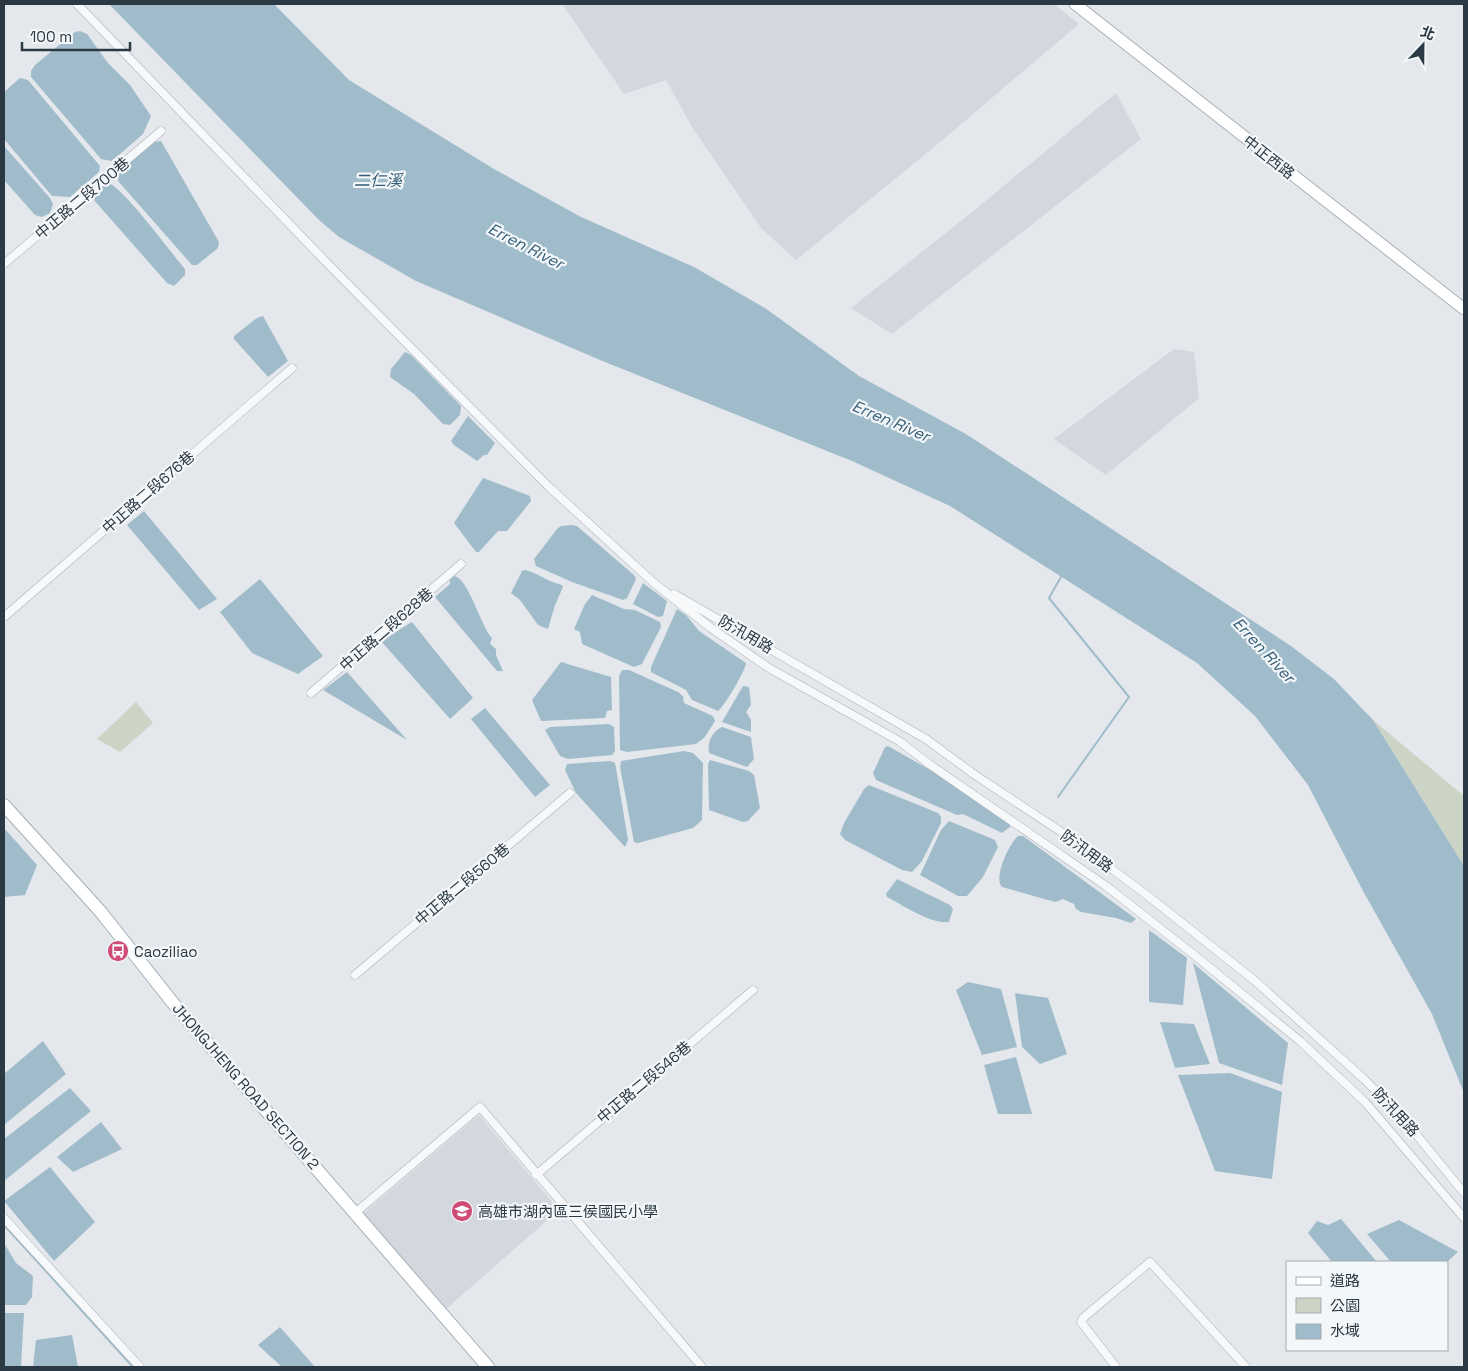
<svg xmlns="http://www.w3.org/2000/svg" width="1468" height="1371" viewBox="0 0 1468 1371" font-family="'Space Grotesk','Noto Sans TC',sans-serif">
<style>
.built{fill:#d2d8de}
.green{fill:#ccd5c5}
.water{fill:#a0bccb}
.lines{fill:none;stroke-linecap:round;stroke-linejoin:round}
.stream{stroke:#a0bccb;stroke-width:2}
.street-casing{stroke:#a9b0b6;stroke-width:9}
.secondary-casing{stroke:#a9b0b6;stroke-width:13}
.primary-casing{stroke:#a3afb7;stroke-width:14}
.street{stroke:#f7f8fa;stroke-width:8}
.secondary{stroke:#fff;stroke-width:11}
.primary{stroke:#fff;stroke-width:12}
.labels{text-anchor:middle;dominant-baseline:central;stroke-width:4.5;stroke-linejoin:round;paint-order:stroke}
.street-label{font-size:15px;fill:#2b3944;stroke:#f4f7f9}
.poi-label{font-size:15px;fill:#2b3944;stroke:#f4f7f9;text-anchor:start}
.water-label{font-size:16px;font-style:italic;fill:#355e78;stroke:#f4f7f9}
</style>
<rect width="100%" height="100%" fill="#e4e8ec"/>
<g class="built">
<path d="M562,4H1054L1079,24L939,143L796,260L761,228L692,127L666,80L624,94Z"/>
<path d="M1116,93L1141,139L892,334L851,308L971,213Z"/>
<path d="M1174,349L1194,352L1199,398L1106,475L1054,439Z"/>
<path d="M479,1115L559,1210L446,1309L364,1213Z"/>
</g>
<g class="green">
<path d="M136,702L153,723L120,752L97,739Z"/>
<path d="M1373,720L1464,796V866Z"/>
</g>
<g class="water">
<path d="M109,4H274L349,80L494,169L581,217L694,267L765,308L859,376L966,434L1291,646L1334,679L1373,720L1464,866V1093L1432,1014L1363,891L1308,785L1255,716L1197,663L950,506L852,461L600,360L416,281L339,237L319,220Z"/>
<path d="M80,31L87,34L108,63L130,85L151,116L143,134L112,161L101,159L31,77V71L35,65L75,32Z"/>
<path d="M20,78L28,80L100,166L99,172L70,197L52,196L4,139V92Z"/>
<path d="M161,141L219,242L218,248L197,265H192L118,181L119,171L153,142Z"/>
<path d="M4,146L50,198L53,204L50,213L42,217L35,215L4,180Z"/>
<path d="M108,183C122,186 172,254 185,269V275L174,286L167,283L93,199V193Z"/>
<path d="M263,316L288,361L268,377L234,339V336L257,318Z"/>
<path d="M405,352L411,355L461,406L460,415L450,425L443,424L414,394L390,377L391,369Z"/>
<path d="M468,416L495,443L487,455H484L477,461L454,445L451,441Z"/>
<path d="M483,478L530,496L531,501L507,531H498L479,552H476L454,523Z"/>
<path d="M144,511L217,599L199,610L127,525Z"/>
<path d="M572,525L577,526L635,576L636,579L627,598L623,600L572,582L536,566L534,559L557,529L561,526Z"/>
<path d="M525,570C538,573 548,582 562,585L563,587L555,605L548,629L538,625L520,600L511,593L522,571Z"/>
<path d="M454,576C468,577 481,627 492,638L490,644L496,649V655L503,671H497L435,597L450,584V580Z"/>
<path d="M260,579L323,656L298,674L252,653L220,612Z"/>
<path d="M643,583L667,601L663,616L658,617L633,604Z"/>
<path d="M592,595L624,609L635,610L660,622L661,627L642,664L634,667L582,644L580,632L574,629L585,604Z"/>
<path d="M677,609L686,615L699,631L746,663C746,669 725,706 718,711L692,700L686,690L651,672V667Z"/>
<path d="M412,622L473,698L450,719L381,641Z"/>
<path d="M561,662L611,677L612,710L607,711L605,718L541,721L532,700Z"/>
<path d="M622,670H629L678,692L683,696L684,703L713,716L715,721L704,738L696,744L627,752L620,750L619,676Z"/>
<path d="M347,672L407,740L323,690Z"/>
<path d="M743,686L749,687L751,705L746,712L751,720V732L722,722Z"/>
<path d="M485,708L550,785L535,797L471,719Z"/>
<path d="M609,724L614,727L615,751L612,755L568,759L560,756L545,730L550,727Z"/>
<path d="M722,727L751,737L754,759L747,767L709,753C707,742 712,732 722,727Z"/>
<path d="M888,746L946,779L1010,823V827L1002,833L963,814L957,815L876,780L873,773L885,747Z"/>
<path d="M684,751L693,753L703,763L702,820L693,828L638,843L634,842L620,767L621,761Z"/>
<path d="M710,760L749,771L754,775L760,808L748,821L743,822L709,810L708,764Z"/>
<path d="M610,761L615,763L616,768L628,840L625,847L576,793L565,770L567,764Z"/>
<path d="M869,785L938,813L941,817V823L922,861L912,872L902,870L845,840L840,834L844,823L864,789Z"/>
<path d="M949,821L995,840L998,847L983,877L967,896H958L920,875L941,830Z"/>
<path d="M4,828L37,865L25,895L4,897Z"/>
<path d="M1018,836H1023L1136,919L1131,923L1116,918L1081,912L1076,909L1074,904L1063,899L1055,902L1002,887C993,878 1009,844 1018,836Z"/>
<path d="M897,879L950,905L953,909L949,922C933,925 902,905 887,897L886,894Z"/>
<path d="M1149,930L1187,958L1183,1005L1149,1002Z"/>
<path d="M1193,963L1288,1043L1282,1085L1219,1063Z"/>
<path d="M968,982L1001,989L1017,1047L982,1055L956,990Z"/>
<path d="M1015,993L1048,998L1067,1054L1040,1064L1022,1047Z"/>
<path d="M1160,1022L1194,1024L1210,1064L1175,1068Z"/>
<path d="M43,1041L66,1074L4,1125V1074Z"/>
<path d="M1016,1057L1032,1114H998L984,1065Z"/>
<path d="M1230,1073L1282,1092L1272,1179L1215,1171L1178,1075Z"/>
<path d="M70,1088L91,1111L4,1181V1139Z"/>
<path d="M101,1122L122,1149L73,1172L57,1157Z"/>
<path d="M50,1167L95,1222L54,1261L4,1201Z"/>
<path d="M1341,1219L1377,1262H1332L1308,1233L1317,1221L1328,1225Z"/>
<path d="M1399,1220L1458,1252L1447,1262H1391L1367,1234Z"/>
<path d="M4,1243L16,1263L33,1276L32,1297L26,1305H4Z"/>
<path d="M4,1313H24L21,1367H4Z"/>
<path d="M280,1327L315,1367H282L258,1345Z"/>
<path d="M72,1335L78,1367H33L36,1340Z"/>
</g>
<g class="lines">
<g class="stream">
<path d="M1058,797L1129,697L1049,598L1062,575"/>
<path d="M4,1225L133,1367"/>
</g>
<g class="street-casing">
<g id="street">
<path d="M77,4L328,264L548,486L654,583L711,628L769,668L899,741L929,764L1106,886L1193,954L1300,1041L1365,1102L1464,1218"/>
<path d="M4,264L161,131"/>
<path d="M674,594L926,739L975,775L1069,837L1148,896L1254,980L1364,1079L1402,1117L1464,1193"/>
<path d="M4,617L292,368"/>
<path d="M311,693L461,564"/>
<path d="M355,975L570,793"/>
<path d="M536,1175L753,990"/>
<path d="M355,1213L480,1107L702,1367"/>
<path d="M4,1218L140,1367"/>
<path d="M1116,1367L1081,1322L1083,1318L1150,1262L1246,1367"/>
</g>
</g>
<g class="secondary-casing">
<path id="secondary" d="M1075,4L1464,309"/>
</g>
<g class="primary-casing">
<path id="primary" d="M4,805L100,911L173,1003L488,1367"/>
</g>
<use href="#street" class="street"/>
<use href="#secondary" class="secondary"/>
<use href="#primary" class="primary"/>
</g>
<defs>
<g id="bus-disc" transform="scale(1.125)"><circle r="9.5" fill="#ce4c75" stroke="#f4f7f9"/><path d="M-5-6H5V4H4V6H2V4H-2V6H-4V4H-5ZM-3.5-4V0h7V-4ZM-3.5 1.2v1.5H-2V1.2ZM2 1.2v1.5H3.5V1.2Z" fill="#fff"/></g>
<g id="school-disc" transform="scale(1.125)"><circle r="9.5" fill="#ce4c75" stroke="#f4f7f9"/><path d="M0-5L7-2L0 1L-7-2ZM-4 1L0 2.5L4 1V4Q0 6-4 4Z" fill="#fff"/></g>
</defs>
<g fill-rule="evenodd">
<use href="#bus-disc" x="118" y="951"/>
<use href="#school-disc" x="462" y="1211"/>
</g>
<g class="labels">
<g class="street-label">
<text transform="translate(1269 157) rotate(38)">中正西路</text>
<text transform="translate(82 198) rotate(-40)">中正路二段700巷</text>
<text transform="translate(148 492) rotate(-41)">中正路二段676巷</text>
<text transform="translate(386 629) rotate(-41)">中正路二段628巷</text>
<text transform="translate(746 634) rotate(30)">防汛用路</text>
<text transform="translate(1087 851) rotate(36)">防汛用路</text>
<text transform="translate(462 884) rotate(-40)">中正路二段560巷</text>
<text transform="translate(644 1082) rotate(-40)">中正路二段546巷</text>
<text transform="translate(246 1086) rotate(49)">JHONGJHENG ROAD SECTION 2</text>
<text transform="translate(1396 1112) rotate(47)">防汛用路</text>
</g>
<g class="poi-label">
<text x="134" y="951">Caoziliao</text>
<text x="478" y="1211">高雄市湖內區三侯國民小學</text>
</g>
<g class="water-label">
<text x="378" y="180">二仁溪</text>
<text transform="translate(526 246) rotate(27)">Erren River</text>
<text transform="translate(891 421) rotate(23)">Erren River</text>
<text transform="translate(1264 650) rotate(47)">Erren River</text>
</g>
</g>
<rect width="1468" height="1371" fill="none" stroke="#2b3944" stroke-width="10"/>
<rect x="1286" y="1261" width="162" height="90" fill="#f4f7f9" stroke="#a4abb1"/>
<rect x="1296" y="1277" width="25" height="8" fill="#ffffff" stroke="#a4abb1"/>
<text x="1330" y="1286" font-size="15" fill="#2b3944">道路</text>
<rect x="1296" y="1298" width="25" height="15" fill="#ccd5c5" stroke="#a4abb1"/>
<text x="1330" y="1311" font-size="15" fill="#2b3944">公園</text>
<rect x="1296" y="1324" width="25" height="15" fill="#a0bccb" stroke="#a4abb1"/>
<text x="1330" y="1336" font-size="15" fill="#2b3944">水域</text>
<g transform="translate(1423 45) rotate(22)" stroke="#f4f7f9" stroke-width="4" paint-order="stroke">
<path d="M0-4L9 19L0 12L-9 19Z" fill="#2b3944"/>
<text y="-8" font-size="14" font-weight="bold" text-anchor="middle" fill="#2b3944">北</text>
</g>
<path d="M22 42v8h108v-8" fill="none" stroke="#2b3944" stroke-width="2.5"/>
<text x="30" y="42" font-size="15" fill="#2b3944" stroke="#f4f7f9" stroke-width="4" paint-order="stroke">100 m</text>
</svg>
